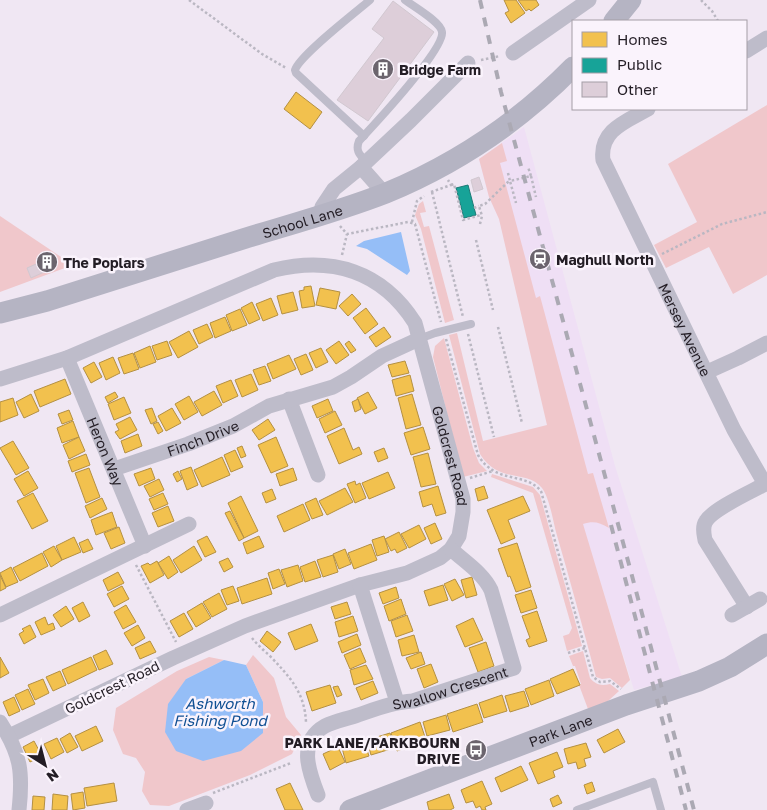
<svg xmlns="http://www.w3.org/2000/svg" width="767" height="810" viewBox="0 0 767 810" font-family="'Golos Text',sans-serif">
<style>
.built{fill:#efdff5}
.green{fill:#f0c7cb}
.water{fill:#95bef7}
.homes{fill:#f2c14e;stroke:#b49042}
.public{fill:#17a398;stroke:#1b7b76}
.building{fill:#ddced9;stroke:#d1c8d0}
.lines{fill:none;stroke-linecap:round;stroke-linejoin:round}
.path{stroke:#bab7c2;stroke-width:2.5;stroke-dasharray:2.5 2.5;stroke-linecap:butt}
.lane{stroke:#bebcca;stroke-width:8}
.street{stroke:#bebcca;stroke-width:15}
.secondary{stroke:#b5b4c3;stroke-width:21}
.rail{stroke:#aba9b3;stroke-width:4;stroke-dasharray:9 9;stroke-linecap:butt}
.labels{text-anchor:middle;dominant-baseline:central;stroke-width:5;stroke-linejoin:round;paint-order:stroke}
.poi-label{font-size:14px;font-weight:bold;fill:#231d25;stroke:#faf3fc;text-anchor:start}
.street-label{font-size:14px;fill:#231d25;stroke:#faf3fc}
.water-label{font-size:15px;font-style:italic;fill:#115094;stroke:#faf3fc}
</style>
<rect width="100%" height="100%" fill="#f0e7f3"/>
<path class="built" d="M524,127L615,466L682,677L634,690L577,507L499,219L489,197L479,159Z"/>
<g class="green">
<path d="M767,105V275L733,294L709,247L666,268L654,245L697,222L668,164Z"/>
<path d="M502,143L507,161L500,163L536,298L540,296L588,474L593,473L609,528C599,522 593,521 583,524L630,680L622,688L610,678L602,679L596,677C583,628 570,580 556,532C553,520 549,497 542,488C527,469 498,484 480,454L449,335L457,333L483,441L547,425L499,219L489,197L479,159Z"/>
<path d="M423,201L426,212L420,213L424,227L429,226L454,320L445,323L421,229L415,215L419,204Z"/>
<path d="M0,216L73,265L0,292Z"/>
<path d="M444,338L473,448L479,463L487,471L463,477L433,357L435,346Z"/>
<path d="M492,474L533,487L540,495L582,646L567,651L563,636L569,634L572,628L533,493L491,477Z"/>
<path d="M583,651L590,678C596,685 601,686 610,684L619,691L607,702L588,709L579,685L581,684L575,666H573L569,656Z"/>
<path d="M253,655L274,678L286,717L301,735L292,754L250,775L169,806L150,805L142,791L145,772L136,758L123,754L113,730L116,708L177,671L209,657L224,660L186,679L263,702L246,665Z"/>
</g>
<g class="water">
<path d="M401,232L410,271L407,275L367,249L356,246L364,241Z"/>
<path d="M224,660L246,665L263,702V733L241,751L203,761L176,751L165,732L168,704L186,679Z"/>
</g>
<g class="homes">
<path d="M504,0H516L525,13L511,23L505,13L509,11Z"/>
<path d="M518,0H536L539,5L531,11L529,9L526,11Z"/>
<path d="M296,92L322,112L310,129L284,109Z"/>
<path d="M311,286L315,306L302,308L299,291L304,290V287Z"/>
<path d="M320,288L340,292L336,309L316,305Z"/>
<path d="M293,292L298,310L282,314L277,296Z"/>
<path d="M352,294L361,304L348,316L339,306Z"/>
<path d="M271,298L278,315L263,321L256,304Z"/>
<path d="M252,302L260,319L249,324L241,308Z"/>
<path d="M366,308L378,324L365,334L353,318Z"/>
<path d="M240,309L247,325L232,331L226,315Z"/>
<path d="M225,317L231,331L215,338L210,323Z"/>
<path d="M207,324L213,337L199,344L193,330Z"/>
<path d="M384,327L391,337L376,347L369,337Z"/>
<path d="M189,331L198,347L178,358L169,342Z"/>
<path d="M167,341L172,355L157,360L152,346Z"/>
<path d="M339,341L349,355L336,364L326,350Z"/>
<path d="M349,341L356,350L351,353L345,344Z"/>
<path d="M150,346L156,362L140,368L134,353Z"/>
<path d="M321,348L328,362L316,368L309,353Z"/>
<path d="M133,353L139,369L124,374L118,358Z"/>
<path d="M306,354L313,370L301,375L294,359Z"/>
<path d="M289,355L296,369L273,379L267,364Z"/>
<path d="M113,357L120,373L106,380L99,363Z"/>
<path d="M405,361L409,373L392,377L388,365Z"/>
<path d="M94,362L102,377L91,383L83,368Z"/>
<path d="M265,366L271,381L259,385L253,370Z"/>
<path d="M251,374L258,390L242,397L235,380Z"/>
<path d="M410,375L414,391L396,396L392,380Z"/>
<path d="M65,379L71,394L40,407L34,391Z"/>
<path d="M231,380L238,396L223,403L216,386Z"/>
<path d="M214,391L222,405L202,416L194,402Z"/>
<path d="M115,392L118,397L108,403L105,397Z"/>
<path d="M368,392L377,408L365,414L357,398Z"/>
<path d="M31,394L39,411L24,418L16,402Z"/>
<path d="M412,394L421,425L406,429L398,398Z"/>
<path d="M189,396L198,412L184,420L175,404Z"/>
<path d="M124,397L131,413L114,420L108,404Z"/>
<path d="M13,398L18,415L0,422V402Z"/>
<path d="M328,399L333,411L317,418L312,406Z"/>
<path d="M358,399L361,409L355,412L352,402Z"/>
<path d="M152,408L157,421L151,424L145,410Z"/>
<path d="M172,408L181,423L166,431L158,416Z"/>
<path d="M69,410L73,420L62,424L58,414Z"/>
<path d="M335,411L342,425L325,433L319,419Z"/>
<path d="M130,417L137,430L120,439L115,432L119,430L116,424Z"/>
<path d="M268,419L275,430L259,440L252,430Z"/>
<path d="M73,421L79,437L62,443L57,428Z"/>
<path d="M158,422L163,431L158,434L153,424Z"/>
<path d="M423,427L430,449L411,455L404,433Z"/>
<path d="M344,428L353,450L359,447L362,454L339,464L327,436Z"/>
<path d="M138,434L142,446L125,453L121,441Z"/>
<path d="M79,437L85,451L69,459L63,445Z"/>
<path d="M276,437L288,466L271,473L258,445Z"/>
<path d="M13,441L29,468L16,475L0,448Z"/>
<path d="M242,446L246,456L241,458L237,448Z"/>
<path d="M384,448L388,458L378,462L374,452Z"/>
<path d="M235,450L243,467L231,472L224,455Z"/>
<path d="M428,453L436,484L421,487L413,457Z"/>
<path d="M86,454L90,465L72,472L68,461Z"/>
<path d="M222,457L230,475L202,487L194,470Z"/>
<path d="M191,467L198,485L187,490L180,471Z"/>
<path d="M89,468L100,497L86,503L75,473Z"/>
<path d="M151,468L155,479L139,486L134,474Z"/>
<path d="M293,468L297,480L280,486L276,474Z"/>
<path d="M28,471L38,488L24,496L14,479Z"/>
<path d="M178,471L182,479L177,482L173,474Z"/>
<path d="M388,472L395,488L369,499L362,483Z"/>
<path d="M159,479L164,490L150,497L144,486Z"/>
<path d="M355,481L356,485L360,483L366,498L355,503L347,484Z"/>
<path d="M438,486L446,513L436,516L432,504L423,507L419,492Z"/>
<path d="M484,486L488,498L478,501L475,489Z"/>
<path d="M345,488L353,502L327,515L319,501Z"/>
<path d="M272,489L276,499L266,503L262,493Z"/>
<path d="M33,493L48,521L32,529L17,501Z"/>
<path d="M163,493L168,504L154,510L149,499Z"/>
<path d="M241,496L258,531L244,538L228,503Z"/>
<path d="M523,496L530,511L508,520L515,538L501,544L487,510Z"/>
<path d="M102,498L107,509L90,518L85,506Z"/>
<path d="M316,498L323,515L312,519L305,503Z"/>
<path d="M303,504L310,520L284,532L277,516Z"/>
<path d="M168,506L174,521L158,527L152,513Z"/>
<path d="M230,511L244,538L239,541L225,513Z"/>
<path d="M112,512L117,527L96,535L91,520Z"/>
<path d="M435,523L442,539L431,544L424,528Z"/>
<path d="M419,525L426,539L409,548L401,534Z"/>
<path d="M119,527L125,543L111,549L104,533Z"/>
<path d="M399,532L407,548L397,553L395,549L391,551L385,539Z"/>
<path d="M207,536L216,552L205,557L197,541Z"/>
<path d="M259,536L264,547L247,554L243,543Z"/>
<path d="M384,536L389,552L377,556L372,540Z"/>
<path d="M74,537L81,552L62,560L56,546Z"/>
<path d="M88,539L93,549L83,553L79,543Z"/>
<path d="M517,543L531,587L516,592L510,576L508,577L498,549Z"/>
<path d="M371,544L377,560L354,569L348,553Z"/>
<path d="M54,546L62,560L51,567L43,552Z"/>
<path d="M194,546L202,560L181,573L173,560Z"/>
<path d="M345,549L351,564L339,569L333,554Z"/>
<path d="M42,553L48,566L20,581L13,568Z"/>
<path d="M333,555L338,572L323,577L317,560Z"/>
<path d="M169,556L178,572L168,579L158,563Z"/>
<path d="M228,558L233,567L224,572L219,562Z"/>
<path d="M157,561L164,575L150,583L141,566L148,563L150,565Z"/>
<path d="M315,561L321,577L305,582L300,567Z"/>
<path d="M298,565L303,581L287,587L281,570Z"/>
<path d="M11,567L18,582L6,587L0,573Z"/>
<path d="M279,569L285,584L273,589L268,573Z"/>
<path d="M118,572L124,583L108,591L103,580Z"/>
<path d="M0,575L6,588L0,591Z"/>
<path d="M472,577L477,595L466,598L461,580Z"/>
<path d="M267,578L272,594L242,604L237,588Z"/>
<path d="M455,579L464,595L452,601L444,584Z"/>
<path d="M443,585L448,600L429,606L424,591Z"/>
<path d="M122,586L129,599L114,607L107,594Z"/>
<path d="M233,586L239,601L227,605L221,590Z"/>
<path d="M396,587L399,598L383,604L379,593Z"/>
<path d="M531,590L537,608L521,613L515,595Z"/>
<path d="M219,593L227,609L212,617L203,602Z"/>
<path d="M401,599L406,614L389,621L384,606Z"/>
<path d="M83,602L90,616L79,622L72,608Z"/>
<path d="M347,602L351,614L335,619L331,607Z"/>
<path d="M202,603L211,618L196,627L187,612Z"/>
<path d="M126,605L136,622L123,629L114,612Z"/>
<path d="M66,606L74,619L61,627L53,615Z"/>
<path d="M537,611L547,641L529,647L526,640L530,638L522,616Z"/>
<path d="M184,613L193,629L179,637L170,621Z"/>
<path d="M407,615L413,631L396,637L391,621Z"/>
<path d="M353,616L358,631L339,637L335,622Z"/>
<path d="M45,617L48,625L53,623L55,629L41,635L35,622Z"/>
<path d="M473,618L483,640L465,647L456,626Z"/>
<path d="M311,624L318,641L295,650L288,633Z"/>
<path d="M30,625L36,637L24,644L19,634L24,631L22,629Z"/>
<path d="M138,625L145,638L132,646L124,633Z"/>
<path d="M267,631L281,642L273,652L260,641Z"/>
<path d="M357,634L361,645L342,653L338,642Z"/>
<path d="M414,635L419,652L402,656L398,640Z"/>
<path d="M150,641L156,652L140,659L135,648Z"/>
<path d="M486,642L494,666L478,672L469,648Z"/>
<path d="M360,648L366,662L350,669L344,655Z"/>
<path d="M106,650L113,664L99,670L93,656Z"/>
<path d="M421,652L425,664L411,669L406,658Z"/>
<path d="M0,657L9,673L0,678Z"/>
<path d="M91,657L97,670L68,684L62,670Z"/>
<path d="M431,664L438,682L424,688L417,669Z"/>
<path d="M366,665L373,679L354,685L350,670Z"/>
<path d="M573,669L580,685L557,694L550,679Z"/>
<path d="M60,671L66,685L53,691L46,677Z"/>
<path d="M43,679L49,693L35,700L28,685Z"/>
<path d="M549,680L554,696L531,705L525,689Z"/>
<path d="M373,681L378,693L361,700L356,688Z"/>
<path d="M330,685L336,703L312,711L306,692Z"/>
<path d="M338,686L342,695L337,697L333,687Z"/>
<path d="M28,689L35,704L22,710L15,695Z"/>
<path d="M524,691L529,706L510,712L505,696Z"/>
<path d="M502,695L507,711L484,718L479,703Z"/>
<path d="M14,697L20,711L9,716L3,702Z"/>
<path d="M477,704L483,722L453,732L447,714Z"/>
<path d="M446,715L450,730L427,736L423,722Z"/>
<path d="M420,722L426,740L397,751L391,733Z"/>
<path d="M96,726L103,741L82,751L75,736Z"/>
<path d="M618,729L625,742L604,753L597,740Z"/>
<path d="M70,733L78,747L67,753L60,739Z"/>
<path d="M390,733L394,748L371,755L367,740Z"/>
<path d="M57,738L64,752L51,759L44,744Z"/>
<path d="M363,738L369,756L346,763L341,744Z"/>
<path d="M34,741L42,756L30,762L23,747Z"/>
<path d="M586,743L591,757L584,759L586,766L578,769L576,762L568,764L564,749Z"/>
<path d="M338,747L345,762L330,770L323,754Z"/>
<path d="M557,752L563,767L553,771L555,777L538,784L529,763Z"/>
<path d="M521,766L528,780L501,792L495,778Z"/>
<path d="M482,781L492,804L485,807L486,810H482L480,806L476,808L473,801L466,803L461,790Z"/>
<path d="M592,782L595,791L587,794L584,785Z"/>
<path d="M114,783L117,801L87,806L84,788Z"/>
<path d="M290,783L303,810H285L276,789Z"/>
<path d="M83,792L85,808L73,810L71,794Z"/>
<path d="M53,794L68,796L67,810H52Z"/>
<path d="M449,794L454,808L450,810H429L427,802Z"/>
<path d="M558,795L562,803L553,807L550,799Z"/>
<path d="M33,796L45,797L44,810H32Z"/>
</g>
<path class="public" d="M468,185L476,215L464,218L456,188Z"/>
<g class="building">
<path d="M393,1L434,32L368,121L337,100L384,38L372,29Z"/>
<path d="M479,177L483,189L474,192L471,180Z"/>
<path d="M52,257L55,267L31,278L27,268Z"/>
</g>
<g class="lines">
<g class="path">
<path d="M189,0L262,54L286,68"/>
<path d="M701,0L712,11L718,21"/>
<path d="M481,60L500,56"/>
<path d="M508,173L510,181L531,176L528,167"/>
<path d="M531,176L536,197"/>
<path d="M451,185L454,184L463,220L481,215"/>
<path d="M431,192L451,185L448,180"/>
<path d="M432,192L463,317"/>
<path d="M474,208L479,206"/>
<path d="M412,222L417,201L424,196"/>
<path d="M480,224L482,216L479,206L485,204L508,182L510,181L516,203"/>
<path d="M340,226L347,234L408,222L415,224L441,322"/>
<path d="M476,240L493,310"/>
<path d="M662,254L722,224L767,212"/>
<path d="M342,255L347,234"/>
<path d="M498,327L522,423"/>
<path d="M468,334L494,437"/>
<path d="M446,339L478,455C496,485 524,471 541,491L593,677L600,682L610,681L621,689"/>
<path d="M470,478L493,471"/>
<path d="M136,565L176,642"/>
<path d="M252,638C257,644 263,650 269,655C289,676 305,692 306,723"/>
<path d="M568,653L585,648"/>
<path d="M213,793L291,763"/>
</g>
<g class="lane">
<path d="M364,136L296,73L295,70C300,55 355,13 370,0"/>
<path d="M366,162C360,155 355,151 359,141C373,126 445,49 442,32C441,22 413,6 405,0"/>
<path d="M419,339L435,333L471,324"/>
<path d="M577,810L653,782L661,810"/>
</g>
<g class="street">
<path d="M746,51L767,38"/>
<path d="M513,53L589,0"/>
<path id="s1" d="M648,109C627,121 599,130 603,160L734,430L765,484"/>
<path d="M361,167L384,193"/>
<path d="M320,215L322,207L334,189L361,167L411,120L468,63"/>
<path id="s2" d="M67,358L145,546"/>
<path d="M707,372L738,358L767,343"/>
<path id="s3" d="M0,379L67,358L274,270C332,256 382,271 415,323L463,499V512L459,536L451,549L440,558L407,573L360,585L245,626L173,658L9,736"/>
<path d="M289,399L318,475"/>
<path id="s4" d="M114,469L188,444L233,426L269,406L333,387L351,377L382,356L419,339"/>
<path d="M360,585L397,702"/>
<path d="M747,607L705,540C704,534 702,527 706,521C714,508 753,491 767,483"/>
<path d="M0,615L189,524"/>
<path d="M732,615L760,599"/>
<path d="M0,722C21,754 23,773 19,810"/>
<path id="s5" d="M318,795C309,772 297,742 325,726C335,721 347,719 358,715C376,709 394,702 413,701L514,668L491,590C483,573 465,562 451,549"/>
<path d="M187,810L206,803"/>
</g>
<g class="secondary">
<path d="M614,21L631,0"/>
<path id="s6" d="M0,313L47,301C114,280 180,259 246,238C292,224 340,211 386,193C456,164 520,121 573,67"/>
<path id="s7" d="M350,810L626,705L699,681L730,667L767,644"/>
</g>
<g class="rail">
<path d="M480,0L501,92L631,572L694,810"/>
<path d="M611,525L686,810"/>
</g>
</g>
<defs>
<g id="building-disc" transform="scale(1.125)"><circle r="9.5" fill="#6b646d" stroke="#faf3fc"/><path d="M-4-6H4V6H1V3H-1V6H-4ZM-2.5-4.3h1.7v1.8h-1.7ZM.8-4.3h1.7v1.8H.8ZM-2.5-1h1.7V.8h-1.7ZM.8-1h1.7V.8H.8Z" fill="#fff"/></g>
<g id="station-disc" transform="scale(1.125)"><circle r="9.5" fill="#6b646d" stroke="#faf3fc"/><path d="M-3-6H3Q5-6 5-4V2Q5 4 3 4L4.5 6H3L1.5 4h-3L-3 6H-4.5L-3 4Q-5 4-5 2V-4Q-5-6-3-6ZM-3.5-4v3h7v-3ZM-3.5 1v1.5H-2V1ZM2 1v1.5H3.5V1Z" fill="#fff"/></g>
<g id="bus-disc" transform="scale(1.125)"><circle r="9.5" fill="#6b646d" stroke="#faf3fc"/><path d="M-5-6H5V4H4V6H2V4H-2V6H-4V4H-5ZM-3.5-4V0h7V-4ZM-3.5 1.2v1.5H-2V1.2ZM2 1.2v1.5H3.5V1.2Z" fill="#fff"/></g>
</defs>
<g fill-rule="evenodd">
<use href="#building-disc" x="383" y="69"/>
<use href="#station-disc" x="540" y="259"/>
<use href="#building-disc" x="47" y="262"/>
<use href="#bus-disc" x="476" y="750"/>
</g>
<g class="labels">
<g class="poi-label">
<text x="399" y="69">Bridge Farm</text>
<text x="556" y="259">Maghull North</text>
<text x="63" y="262">The Poplars</text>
<text x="460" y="742" text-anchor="end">PARK LANE/PARKBOURN<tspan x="460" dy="16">DRIVE</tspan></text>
</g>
<g class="street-label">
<text stroke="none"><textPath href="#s6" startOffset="316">School Lane</textPath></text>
<text stroke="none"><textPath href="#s1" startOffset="262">Mersey Avenue</textPath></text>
<text stroke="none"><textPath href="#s4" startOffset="94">Finch Drive</textPath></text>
<text stroke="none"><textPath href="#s2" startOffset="101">Heron Way</textPath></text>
<text stroke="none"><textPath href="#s3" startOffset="595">Goldcrest Road</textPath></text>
<text transform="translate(112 687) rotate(-26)">Goldcrest Road</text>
<text stroke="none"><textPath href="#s5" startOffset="208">Swallow Crescent</textPath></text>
<text stroke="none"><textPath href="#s7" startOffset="225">Park Lane</textPath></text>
</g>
<g class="water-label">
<text x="220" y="703">Ashworth<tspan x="220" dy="17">Fishing Pond</tspan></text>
</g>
</g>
<rect x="572" y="20" width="175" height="90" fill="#faf3fc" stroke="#a49da6"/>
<rect x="582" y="32" width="25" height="15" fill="#f2c14e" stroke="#a49da6"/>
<text x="617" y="45" font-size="15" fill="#231d25">Homes</text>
<rect x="582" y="58" width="25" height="15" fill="#17a398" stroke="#a49da6"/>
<text x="617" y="70" font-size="15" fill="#231d25">Public</text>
<rect x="582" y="82" width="25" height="15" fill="#ddced9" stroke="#a49da6"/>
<text x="617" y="95" font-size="15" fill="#231d25">Other</text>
<g transform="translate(45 765) rotate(144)" stroke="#faf3fc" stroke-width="4" paint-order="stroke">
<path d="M0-4L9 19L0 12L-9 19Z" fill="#231d25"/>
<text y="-8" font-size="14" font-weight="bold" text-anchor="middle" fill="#231d25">N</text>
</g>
</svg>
